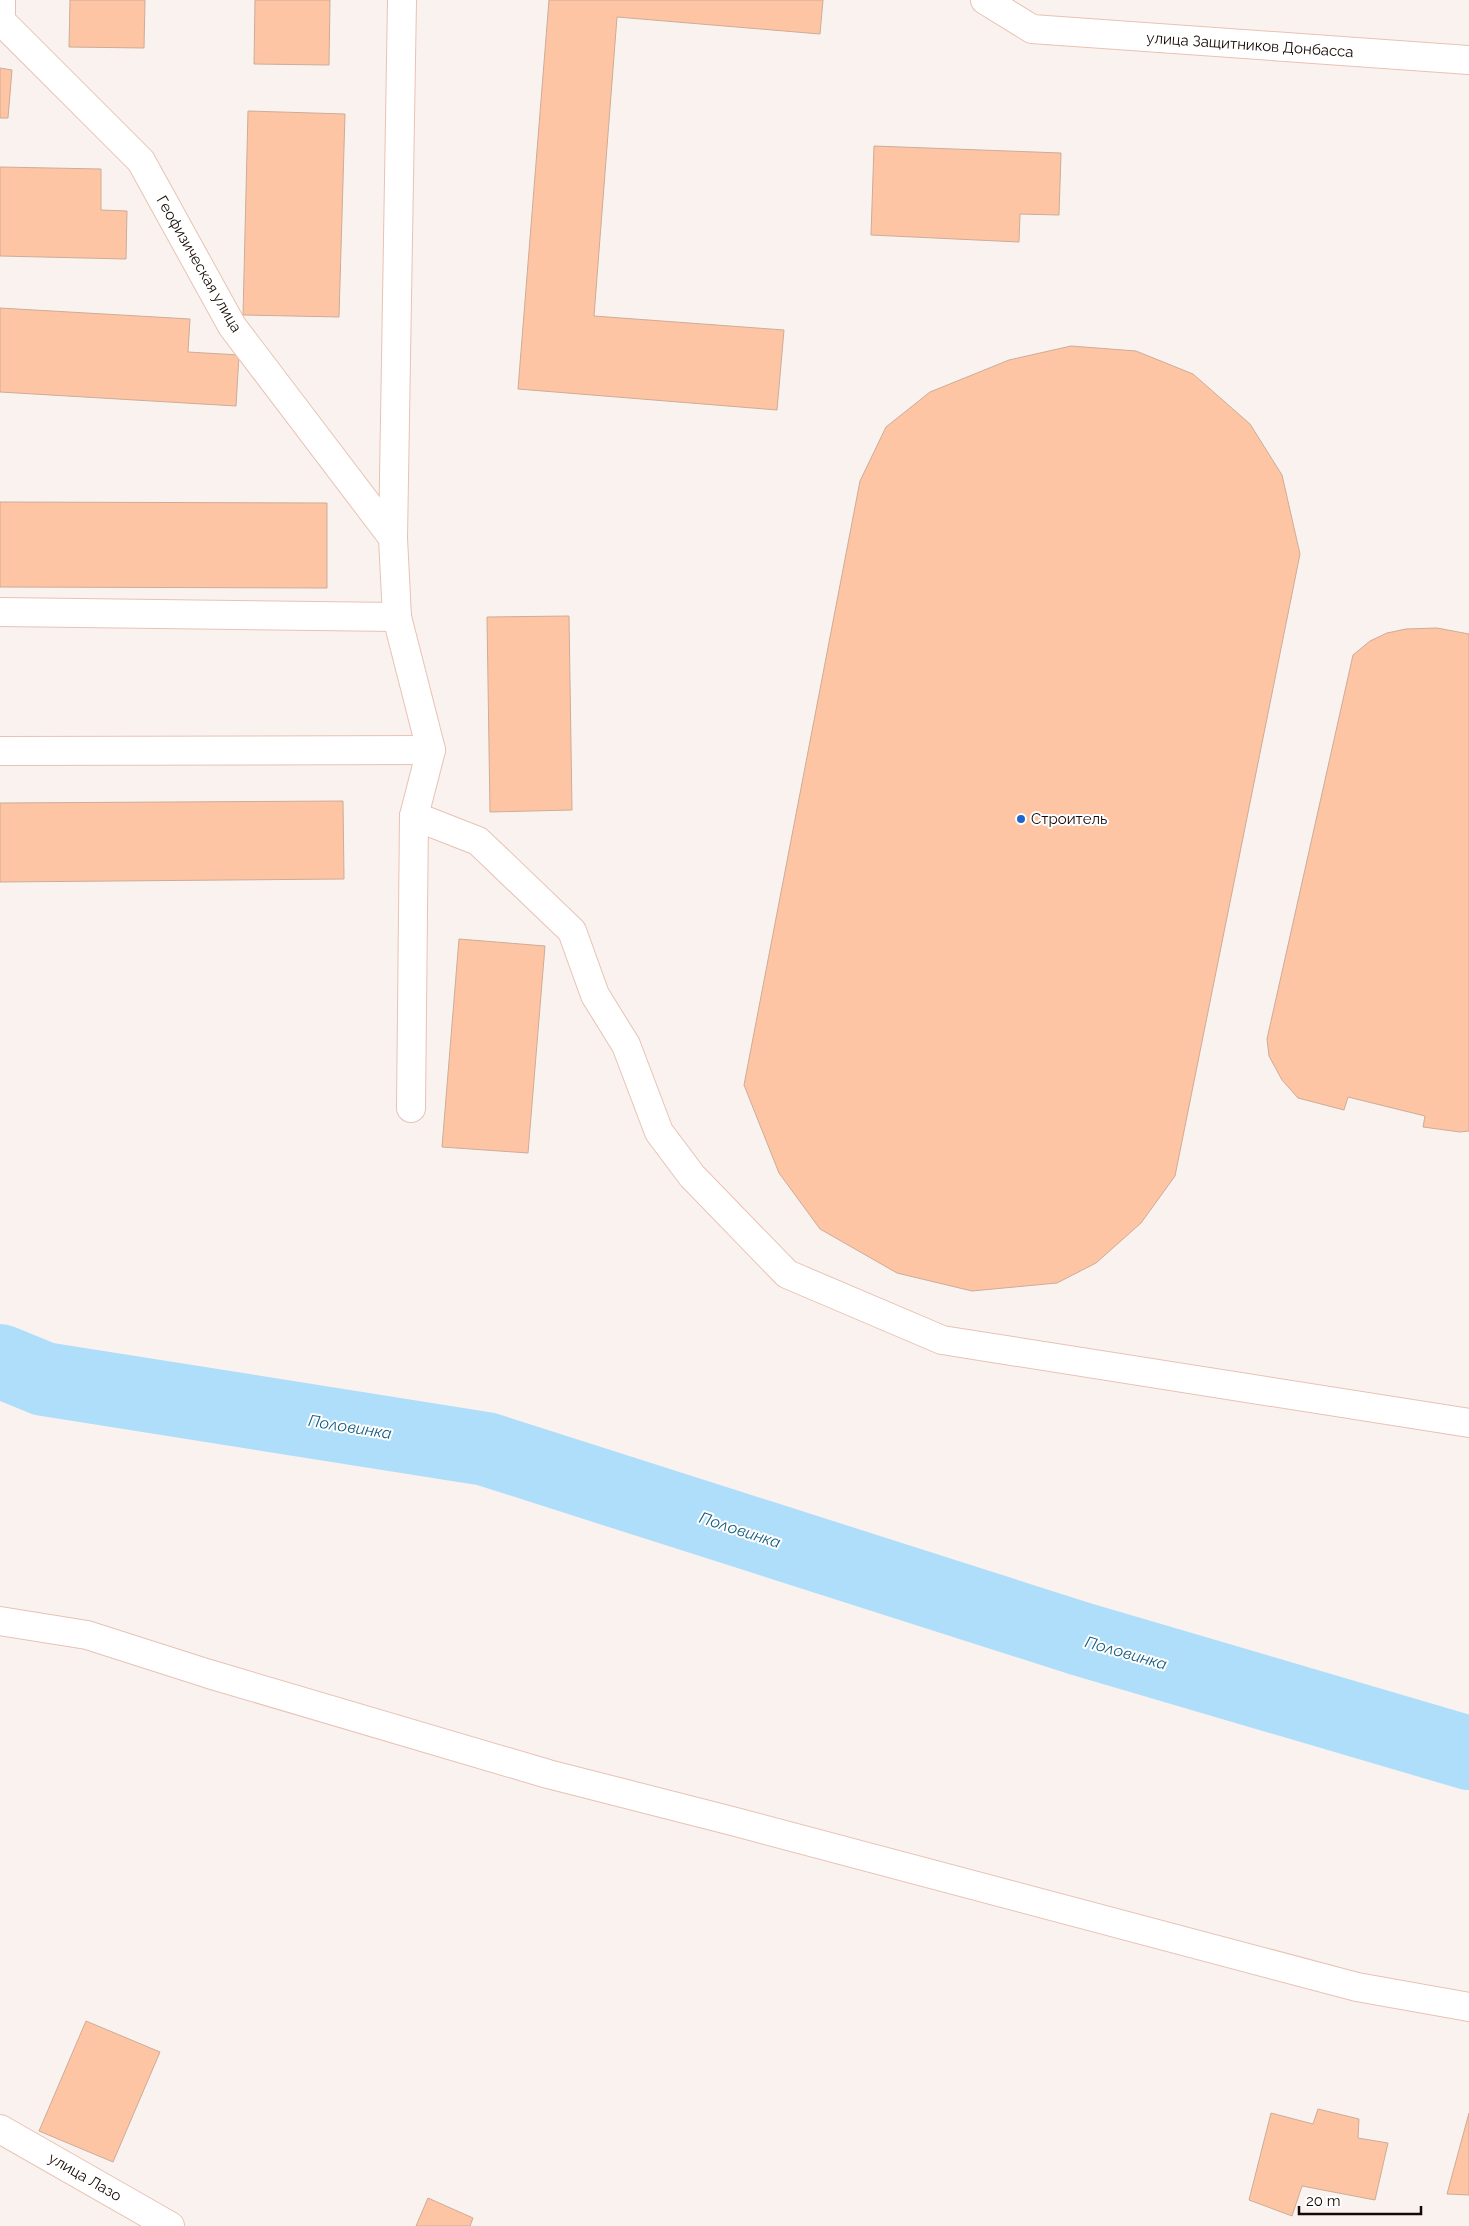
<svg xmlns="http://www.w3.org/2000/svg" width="1469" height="2226" viewBox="0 0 1469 2226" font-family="Raleway,sans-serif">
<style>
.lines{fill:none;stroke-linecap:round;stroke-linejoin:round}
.river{stroke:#afdefb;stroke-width:74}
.building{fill:#fdc5a3;stroke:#cdac98}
.minor-casing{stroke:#e8c2b4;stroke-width:30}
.minor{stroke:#fff;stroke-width:28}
.poi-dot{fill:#1d66d1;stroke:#fff;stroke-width:2}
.labels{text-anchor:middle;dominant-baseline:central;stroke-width:4;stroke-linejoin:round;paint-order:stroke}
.street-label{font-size:15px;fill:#150905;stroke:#fff}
.poi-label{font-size:15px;fill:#150905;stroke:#fff;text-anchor:start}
.water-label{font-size:16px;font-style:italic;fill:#145c7f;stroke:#fff}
</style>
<rect width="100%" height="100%" fill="#faf2ef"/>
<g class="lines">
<path class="river" d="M0,1361L44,1379L486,1449L1081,1639L1469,1753"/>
</g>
<g class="building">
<path d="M70,0H145L144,48L69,47Z"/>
<path d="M255,0H330L329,65L254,64Z"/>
<path d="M549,0H823L820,34L617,17L594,316L784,330L777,410L518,389Z"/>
<path d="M0,68L12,70L8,118H0Z"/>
<path d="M248,111L345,114L339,317L243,315Z"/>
<path d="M874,146L1061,153L1059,215L1020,214L1019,242L871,235Z"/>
<path d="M0,167L101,169V210L127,211L126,259L0,256Z"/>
<path d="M0,308L190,319L188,352L239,355L236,406L0,392Z"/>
<path d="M1071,346L1136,351L1193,374L1250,424L1282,475L1300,554L1175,1176L1141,1223L1096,1263L1057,1283L972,1291L897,1273L820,1229L779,1173L744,1085L860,481L886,427L930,392L1009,360Z"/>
<path d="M0,502L327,503V588L0,587Z"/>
<path d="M569,616L572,810L490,812L487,617Z"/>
<path d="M1437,628L1469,634V1131L1460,1132L1423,1127L1425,1116L1348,1097L1344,1110L1298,1098L1282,1080L1269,1056L1267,1039L1353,655L1370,641L1387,633L1406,629Z"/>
<path d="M343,801L344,879L0,882V803Z"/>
<path d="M459,939L545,946L528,1153L442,1147Z"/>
<path d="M86,2021L160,2052L113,2162L39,2131Z"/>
<path d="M1318,2109L1359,2119L1358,2138L1388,2143L1375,2200L1302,2186L1292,2216L1249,2200L1271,2113L1313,2124Z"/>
<path d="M1469,2113V2195L1447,2194Z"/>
<path d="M428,2198L473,2218L470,2226H416Z"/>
</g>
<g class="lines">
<g class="minor-casing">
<g id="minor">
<path d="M1,0V21L141,161L232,326L393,538"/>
<path d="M402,0L393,538L397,617L431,750L414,816L478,841L572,931L595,995L626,1045L659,1132L692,1176L787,1274L942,1340L1469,1423"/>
<path d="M985,0L1032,29L1469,60"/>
<path d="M0,612L397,617"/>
<path d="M0,751L431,750"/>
<path d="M411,1108L414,816"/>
<path d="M0,1621L87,1635L209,1674L548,1774L732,1821L1357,1987L1469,2007"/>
<path d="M0,2129L170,2226"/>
</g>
</g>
<use href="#minor" class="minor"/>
</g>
<circle class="poi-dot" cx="1021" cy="819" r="5"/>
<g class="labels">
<g class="street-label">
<text transform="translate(1250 45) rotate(4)">улица Защитников Донбасса</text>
<text transform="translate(199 264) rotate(60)">Геофизическая улица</text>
<text transform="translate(85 2177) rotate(30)">улица Лазо</text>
</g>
<g class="poi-label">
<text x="1031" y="819">Строитель</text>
</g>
<g class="water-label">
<text transform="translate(350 1427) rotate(9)">Половинка</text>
<text transform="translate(740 1530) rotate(18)">Половинка</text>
<text transform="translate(1126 1653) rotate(16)">Половинка</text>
</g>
</g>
<path d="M1299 2206v8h122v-8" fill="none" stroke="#150905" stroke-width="2.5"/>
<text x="1306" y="2206" font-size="15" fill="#150905" stroke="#ffffff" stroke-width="4" paint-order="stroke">20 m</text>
</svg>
